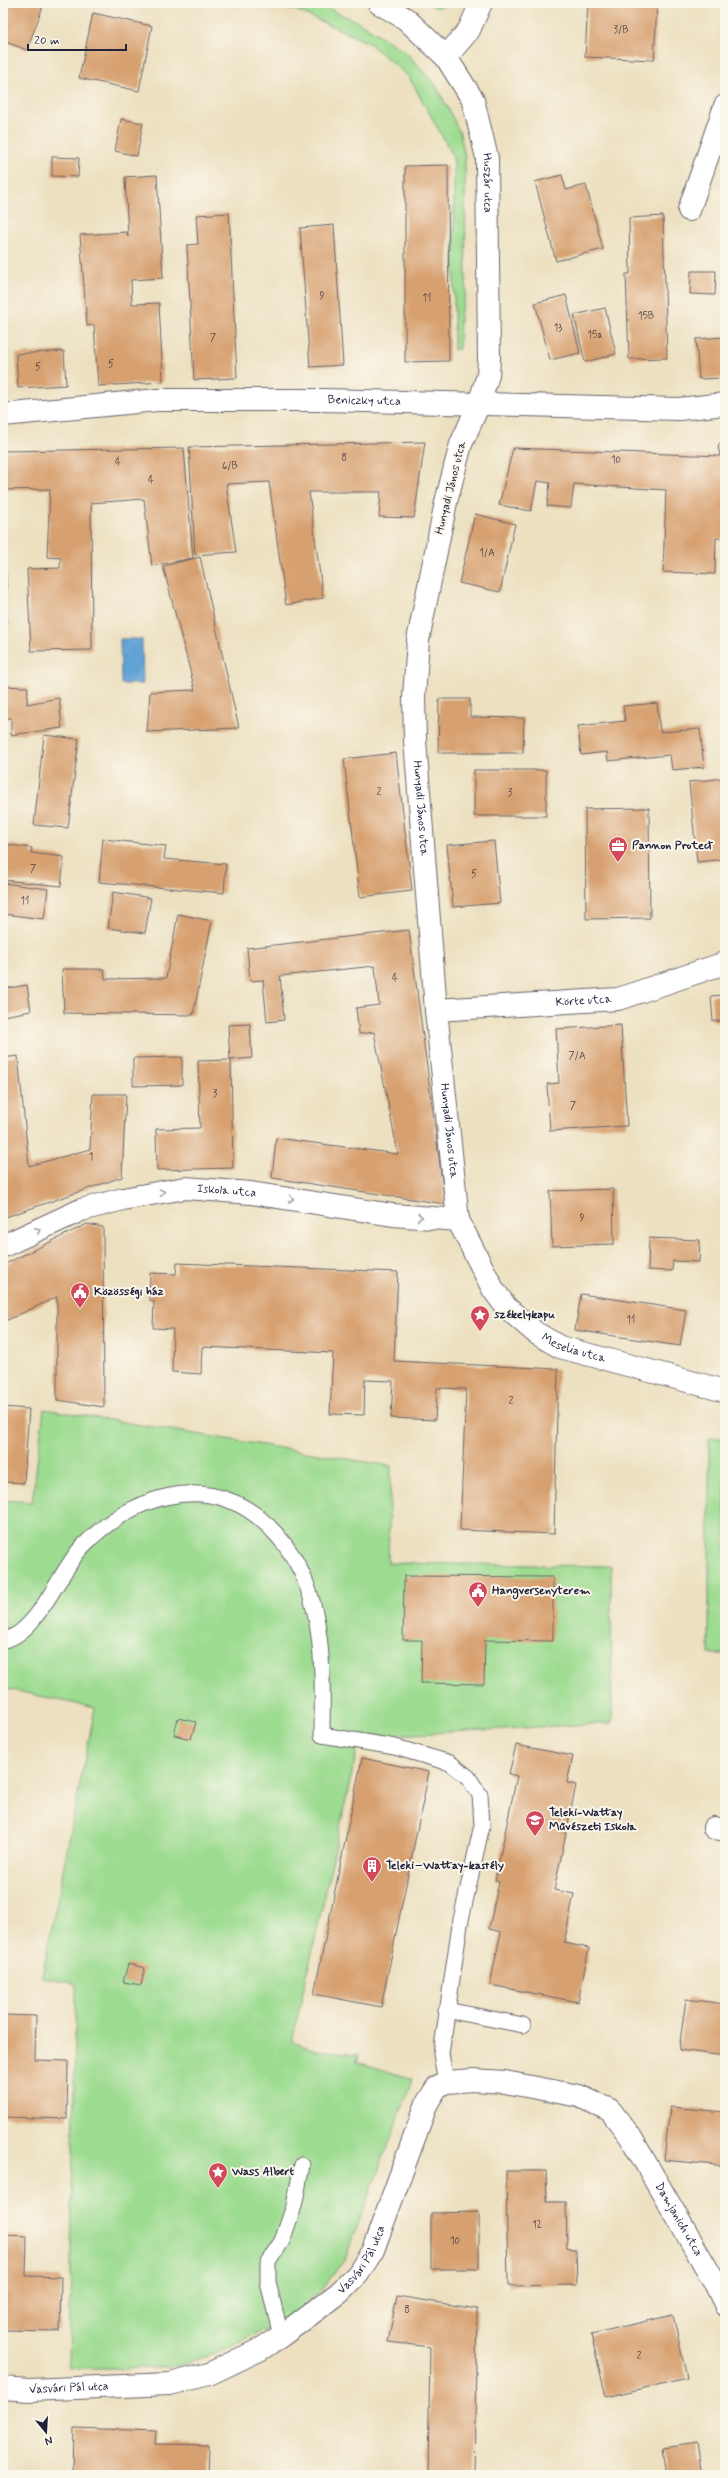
<svg xmlns="http://www.w3.org/2000/svg" width="728" height="2478" viewBox="0 0 728 2478" font-family="Mynerve,sans-serif">
<style>
.green{fill:#9cdb90;stroke:#5f7e66}
.water{fill:#60a3d4;stroke:#416288}
.building{fill:#d7a06f}
.lines{fill:none;stroke-linecap:round;stroke-linejoin:round}
.service-casing{stroke:#69646a;stroke-width:17}
.minor-casing{stroke:#69646a;stroke-width:24}
.tertiary-casing{stroke:#69646a;stroke-width:24}
.secondary-casing{stroke:#69646a;stroke-width:24}
.service{stroke:#fff;stroke-width:15}
.minor{stroke:#fff;stroke-width:22}
.tertiary{stroke:#fff;stroke-width:22}
.secondary{stroke:#fff;stroke-width:22}
.oneway{stroke:#9c9ca7}
.labels{text-anchor:middle;dominant-baseline:central;stroke-width:4;stroke-linejoin:round;paint-order:stroke}
.number-label{font-size:10px;fill:#4f4248}
.street-label{font-size:12px;fill:#22223b;stroke:#fbf7ec}
.poi-label{font-size:12px;font-weight:bold;fill:#22223b;stroke:#fbf7ec;text-anchor:start}
</style>
<rect width="100%" height="100%" fill="#fbf7ec"/>
<filter id="ink" filterUnits="userSpaceOnUse"><feTurbulence type="fractalNoise" baseFrequency=".025" numOctaves="2"/><feDisplacementMap in="SourceGraphic" scale="8" xChannelSelector="R" yChannelSelector="G"/><feConvolveMatrix kernelMatrix="1 2 1 2 8 2 1 2 1" color-interpolation-filters="sRGB"/></filter>
<filter id="wash" filterUnits="userSpaceOnUse"><feTurbulence type="fractalNoise" baseFrequency=".012" numOctaves="4" result="noise"/><feDisplacementMap in="SourceGraphic" scale="16" xChannelSelector="R" yChannelSelector="G"/><feGaussianBlur stdDeviation="0.9" result="paint"/><feColorMatrix in="noise" values="0 0 0 0 0 0 0 0 0 0 0 0 0 0 0 0 0 1.4 0 .05"/><feComposite in="paint" operator="in"/></filter>
<g filter="url(#wash)">
<rect width="100%" height="100%" fill="#ece0c0"/>
<g class="green">
<path d="M317,3L362,24L407,53L436,86L449,110L460,133L465,157L466,294L460,314L459,349L454,350V164L452,154L409,77L369,43L296,10L236,4Z"/>
<path d="M426,3H454L437,8Z"/>
<path d="M44,1409L391,1466L388,1563L611,1566L612,1723L360,1737L292,2042L316,2050L359,2054L357,2062L413,2079L345,2259L326,2284L299,2312L212,2355L166,2368H69L76,1984L42,1977L95,1708L3,1688V1500L32,1502Z"/>
<rect x="709" y="1438" width="16" height="216"/>
</g>
<path class="water" d="M120,639H142L143,684H121Z"/>
<g id="blocks">
<g class="building">
<path d="M3,3H44L27,50L3,41Z"/>
<path d="M588,3H657L654,60L585,57Z"/>
<path d="M93,13L152,26L139,91L79,78Z"/>
<path d="M121,119L143,123L137,156L115,151Z"/>
<path d="M52,157L79,158L78,177L52,176Z"/>
<path d="M448,165L449,361L405,362V166Z"/>
<path d="M157,175L163,278L131,280L132,304L159,303L163,382L98,386L94,325L87,326L80,235L127,232L128,237L125,177Z"/>
<path d="M562,175L566,190L586,185L603,249L556,261L535,182Z"/>
<path d="M229,213L237,378L194,380L187,245L198,244L196,215Z"/>
<path d="M663,216L667,358L629,359L626,274H630L629,218Z"/>
<path d="M334,225L343,365L310,367L300,228Z"/>
<path d="M691,271H716L715,295L690,294Z"/>
<path d="M566,295L580,353L550,360L535,303Z"/>
<path d="M605,308L616,354L585,362L574,315Z"/>
<path d="M725,337V378L699,379L696,339Z"/>
<path d="M64,351L66,385L18,388L16,354Z"/>
<path d="M425,442L414,518L379,517L381,492H309L323,598L286,605L269,482L226,484L236,552L195,555L189,447Z"/>
<path d="M725,443V539L716,538L715,574L663,572L666,490L574,484L571,508L547,506L550,483L537,481L531,511L499,505L513,448L720,456L718,445Z"/>
<path d="M184,448L193,558L152,566L144,499L91,503L92,650L31,651L27,569L60,568L61,558L47,557L50,489L3,490V451Z"/>
<path d="M475,514L515,524L500,592L459,583Z"/>
<path d="M200,557L239,728L147,732L150,692L195,690L163,566Z"/>
<path d="M3,560L6,575V643H3Z"/>
<path d="M3,686L28,687L27,704L59,698L62,728L11,735V718H3Z"/>
<path d="M439,699H470V717L524,718L523,753H438Z"/>
<path d="M657,703L660,732L700,729L704,767L672,770L670,755L608,761L607,752L581,755L578,726L625,721L623,706Z"/>
<path d="M44,735L79,739L68,828L34,825Z"/>
<path d="M396,753L412,891L360,897L344,759Z"/>
<rect x="474" y="770" width="72" height="46"/>
<path d="M725,778V859L697,862L689,782Z"/>
<path d="M649,808L650,918L586,919L585,809Z"/>
<path d="M103,839L166,846L164,859L226,864L224,893L99,882Z"/>
<path d="M494,841L500,903L453,907L447,845Z"/>
<path d="M3,844L32,848L31,853L64,857L61,886L3,880Z"/>
<path d="M3,883L48,889L44,919L3,914Z"/>
<path d="M113,892L151,898L145,933L108,928Z"/>
<path d="M178,914L212,921L193,1015L64,1013L62,969H104L105,979L166,978Z"/>
<path d="M409,930L445,1204L272,1178L276,1138L398,1154L374,1032L359,1034L356,1008L379,1005L375,966L280,976L284,1020L267,1022L263,980L250,981L247,948Z"/>
<path d="M27,985L31,1011L3,1016V989Z"/>
<path d="M725,995V1021H713L711,996Z"/>
<path d="M250,1024L252,1058L230,1060L228,1025Z"/>
<path d="M621,1025L627,1126L550,1131L547,1084L559,1083L556,1029Z"/>
<path d="M18,1056L29,1166L90,1149L93,1094H126L122,1177L3,1218V1058Z"/>
<path d="M182,1057V1085L133,1086V1058Z"/>
<path d="M231,1060L233,1168L157,1170L156,1129L200,1128L198,1061Z"/>
<path d="M613,1189L614,1244L552,1246L550,1191Z"/>
<path d="M87,1224L103,1227L104,1407L57,1400V1297L3,1322V1265Z"/>
<path d="M649,1238L700,1240L699,1262L673,1261L672,1271L648,1270Z"/>
<path d="M177,1263L398,1272L394,1361L558,1369L554,1534L460,1530L466,1389L437,1388L435,1420L391,1418L393,1381L365,1380L364,1415L330,1414L333,1353L202,1347L201,1374L172,1372L173,1329L153,1328L154,1302L149,1299L150,1273L176,1274Z"/>
<path d="M581,1294L686,1310L680,1346L575,1330Z"/>
<path d="M3,1407L29,1409L24,1483L3,1482Z"/>
<path d="M404,1576L553,1577V1641L485,1640L484,1684L421,1683L422,1640H403Z"/>
<path d="M178,1718L196,1722L191,1739L174,1735Z"/>
<path d="M516,1745L573,1756L567,1783L576,1785L554,1890L574,1894L564,1943L589,1948L578,2002L490,1985L501,1932L489,1929L499,1881L495,1880L517,1776L509,1774Z"/>
<path d="M362,1758L429,1772L381,2007L314,1994Z"/>
<path d="M128,1964L145,1968L141,1985L123,1982Z"/>
<path d="M686,1999L725,2004V2056L679,2050Z"/>
<path d="M3,2015L36,2016L35,2060L68,2061L67,2119L3,2117Z"/>
<path d="M670,2107L725,2112V2166L664,2160Z"/>
<path d="M506,2171H546L547,2202H566L567,2247L576,2250L577,2285L508,2286Z"/>
<path d="M479,2212V2269H431V2213Z"/>
<path d="M3,2235L27,2236L26,2276L61,2277L60,2331L3,2330Z"/>
<path d="M397,2296L477,2309L474,2475H428L430,2347L388,2342Z"/>
<path d="M673,2315L687,2378L606,2397L591,2334Z"/>
<path d="M74,2428L156,2431L155,2444L209,2445L208,2475H112L73,2472Z"/>
<path d="M697,2443L702,2475H667L663,2448Z"/>
</g>
</g>
</g>
<g filter="url(#ink)">
<use href="#blocks" fill-opacity="0" stroke="#69646a" stroke-width="1"/>
<g class="lines">
<g class="service-casing">
<g id="service">
<path d="M3,1640C37,1635 60,1570 82,1547C127,1499 201,1472 257,1516C326,1571 323,1655 322,1735L395,1747L450,1763L468,1777L480,1795L482,1825L460,1924L441,2054L446,2082"/>
<path d="M446,2010L523,2025"/>
<path d="M281,2336L268,2282V2262L282,2241L294,2206L302,2165"/>
</g>
</g>
<g class="minor-casing">
<g id="minor">
<path d="M446,57L469,30L481,3"/>
<path d="M689,210L725,106"/>
<path id="s1" d="M479,404L461,444L446,502L418,640L414,697L415,740L436,1010L458,1220L493,1289L506,1307L536,1333L560,1347L725,1391"/>
<path id="s2" d="M436,1010L618,999L725,963"/>
<path id="s3" d="M3,1246L81,1210L123,1199L185,1188L251,1193L393,1215L458,1220"/>
<path d="M714,1828L725,1830"/>
<path id="s4" d="M3,2388L29,2390L170,2384L209,2374L261,2349L281,2336L339,2293L358,2274L373,2250L427,2103L437,2087L446,2082L473,2080L505,2082L579,2096L610,2110L630,2136L714,2281L725,2304"/>
</g>
</g>
<g class="tertiary-casing">
<g id="tertiary">
<path id="s5" d="M379,3L406,19L446,57L473,100L487,158L489,359L488,375L479,404"/>
</g>
</g>
<g class="secondary-casing">
<g id="secondary">
<path id="s6" d="M3,415L157,400H324L679,409L725,404"/>
</g>
</g>
<use href="#service" class="service"/>
<use href="#minor" class="minor"/>
<use href="#tertiary" class="tertiary"/>
<use href="#secondary" class="secondary"/>
</g>
<defs><path id="oneway-chevron" d="M-2-3.5L2.5 0L-2 3.5" fill="none" stroke-width="1.6" stroke-linecap="round" stroke-linejoin="round"/></defs>
<g class="oneway">
<use href="#oneway-chevron" transform="translate(162 1192) rotate(-10)"/>
<use href="#oneway-chevron" transform="translate(291 1199) rotate(9)"/>
<use href="#oneway-chevron" transform="translate(420 1217) rotate(4)"/>
<use href="#oneway-chevron" transform="translate(38 1230) rotate(-25)"/>
</g>
</g>
<defs>
<g id="office-pin" transform="scale(1)"><path d="M0 17L-7.5 6A9.5 9.5 0 1 1 7.5 6Z" fill="#d1495b" stroke="#fbf7ec"/><path d="M-6-3h4V-5.5h4V-3h4V5H-6ZM-1-4.5V-3h2v-1.5ZM-6 0V1H6V0Z" fill="#fff"/></g>
<g id="civic-pin" transform="scale(1)"><path d="M0 17L-7.5 6A9.5 9.5 0 1 1 7.5 6Z" fill="#d1495b" stroke="#fbf7ec"/><path d="M-.6-6.5H3V-4.5H.6V-3L4-1V1h2V6H-6V1h2V-1L-.6-3ZM-1.2 2.5V6h2.4V2.5Z" fill="#fff"/></g>
<g id="sight-pin" transform="scale(1)"><path d="M0 17L-7.5 6A9.5 9.5 0 1 1 7.5 6Z" fill="#d1495b" stroke="#fbf7ec"/><path d="M0-6L1.8-2.2L6-1.7L2.9 1.2L3.7 5.4L0 3.3L-3.7 5.4L-2.9 1.2L-6-1.7L-1.8-2.2Z" fill="#fff"/></g>
<g id="school-pin" transform="scale(1)"><path d="M0 17L-7.5 6A9.5 9.5 0 1 1 7.5 6Z" fill="#d1495b" stroke="#fbf7ec"/><path d="M0-5L7-2L0 1L-7-2ZM-4 1L0 2.5L4 1V4Q0 6-4 4Z" fill="#fff"/></g>
<g id="building-pin" transform="scale(1)"><path d="M0 17L-7.5 6A9.5 9.5 0 1 1 7.5 6Z" fill="#d1495b" stroke="#fbf7ec"/><path d="M-4-6H4V6H1V3H-1V6H-4ZM-2.5-4.3h1.7v1.8h-1.7ZM.8-4.3h1.7v1.8H.8ZM-2.5-1h1.7V.8h-1.7ZM.8-1h1.7V.8H.8Z" fill="#fff"/></g>
</defs>
<g fill-rule="evenodd">
<use href="#office-pin" x="618" y="846"/>
<use href="#civic-pin" x="80" y="1292"/>
<use href="#sight-pin" x="480" y="1315"/>
<use href="#civic-pin" x="478" y="1591"/>
<use href="#school-pin" x="535" y="1820"/>
<use href="#building-pin" x="372" y="1866"/>
<use href="#sight-pin" x="218" y="2172"/>
</g>
<g class="labels">
<g class="number-label">
<text x="621" y="30">3/B</text>
<text x="322" y="296">9</text>
<text x="427" y="298">11</text>
<text x="646" y="316">15B</text>
<text x="558" y="328">13</text>
<text x="595" y="335">15a</text>
<text x="213" y="338">7</text>
<text x="111" y="364">5</text>
<text x="38" y="367">5</text>
<text x="344" y="458">8</text>
<text x="616" y="460">10</text>
<text x="118" y="462">4</text>
<text x="230" y="466">6/B</text>
<text x="151" y="480">4</text>
<text x="487" y="553">1/A</text>
<text x="379" y="792">2</text>
<text x="510" y="793">3</text>
<text x="33" y="869">7</text>
<text x="474" y="874">5</text>
<text x="25" y="901">11</text>
<text x="395" y="978">4</text>
<text x="577" y="1056">7/A</text>
<text x="215" y="1094">3</text>
<text x="573" y="1106">7</text>
<text x="91" y="1157">1</text>
<text x="582" y="1218">9</text>
<text x="631" y="1320">11</text>
<text x="511" y="1401">2</text>
<text x="537" y="2225">12</text>
<text x="455" y="2241">10</text>
<text x="407" y="2310">8</text>
<text x="639" y="2356">2</text>
</g>
<g class="street-label">
<text stroke="none"><textPath href="#s5" startOffset="222">Huszár utca</textPath></text>
<text stroke="none"><textPath href="#s6" startOffset="362">Beniczky utca</textPath></text>
<text transform="translate(451 488) rotate(-76)">Hunyadi János utca</text>
<text stroke="none"><textPath href="#s1" startOffset="413">Hunyadi János utca</textPath></text>
<text stroke="none"><textPath href="#s2" startOffset="148">Körte utca</textPath></text>
<text stroke="none"><textPath href="#s1" startOffset="737">Hunyadi János utca</textPath></text>
<text stroke="none"><textPath href="#s3" startOffset="234">Iskola utca</textPath></text>
<text stroke="none"><textPath href="#s1" startOffset="1007">Meselia utca</textPath></text>
<text stroke="none"><textPath href="#s4" startOffset="900">Damjanich utca</textPath></text>
<text stroke="none"><textPath href="#s4" startOffset="402">Vasvári Pál utca</textPath></text>
<text stroke="none"><textPath href="#s4" startOffset="66">Vasvári Pál utca</textPath></text>
</g>
<g class="poi-label">
<text x="632" y="846">Pannon Protect</text>
<text x="94" y="1292">Közösségi ház</text>
<text x="494" y="1315">székelykapu</text>
<text x="492" y="1591">Hangversenyterem</text>
<text x="549" y="1813">Teleki-Wattay<tspan x="549" dy="14">Művészeti Iskola</tspan></text>
<text x="386" y="1866">Teleki–Wattay-kastély</text>
<text x="232" y="2172">Wass Albert</text>
</g>
</g>
<rect width="728" height="2478" fill="none" stroke="#fbf7ec" stroke-width="16"/>
<g transform="translate(46 2432) rotate(162)" stroke="#fbf7ec" stroke-width="3" paint-order="stroke">
<path d="M0-3L7 15L0 10L-7 15Z" fill="#22223b"/>
<text y="-6" font-size="11" font-weight="bold" text-anchor="middle" fill="#22223b">N</text>
</g>
<path d="M28 44v6h98v-6" fill="none" stroke="#22223b" stroke-width="2"/>
<text x="34" y="44" font-size="12" fill="#22223b" stroke="#fbf7ec" stroke-width="3" paint-order="stroke">20 m</text>
</svg>
